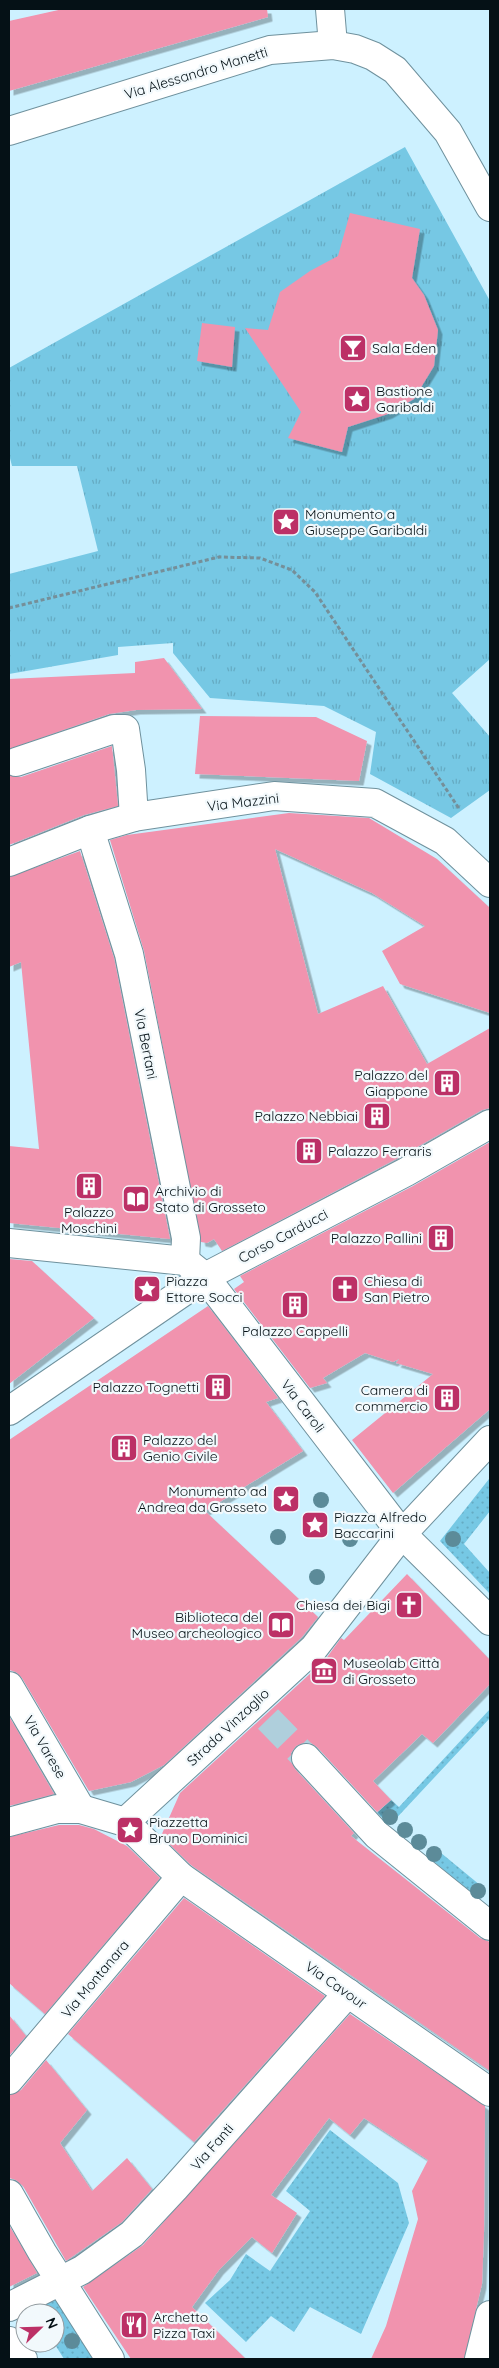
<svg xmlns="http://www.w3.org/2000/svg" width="499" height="2368" viewBox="0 0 499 2368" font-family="Quicksand,sans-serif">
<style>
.grass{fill:url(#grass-dots)}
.park{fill:url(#park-tufts)}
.building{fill:#f193ae;filter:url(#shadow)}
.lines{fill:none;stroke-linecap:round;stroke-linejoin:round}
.minor-tunnel{stroke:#afcfdc;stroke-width:28;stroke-dasharray:28 14;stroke-linecap:butt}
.minor-casing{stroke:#6f919d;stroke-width:30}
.path{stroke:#758f99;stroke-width:3;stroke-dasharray:4 2.5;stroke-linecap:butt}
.minor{stroke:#fff;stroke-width:28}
.tree{fill:#5c8b99}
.labels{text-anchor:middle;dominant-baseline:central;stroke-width:4.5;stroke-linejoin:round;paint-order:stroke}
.street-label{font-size:14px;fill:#051116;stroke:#f2f9fc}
.poi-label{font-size:14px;fill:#051116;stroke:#f2f9fc;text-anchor:start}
</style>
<defs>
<pattern id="grass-dots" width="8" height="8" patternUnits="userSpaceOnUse" patternTransform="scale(1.25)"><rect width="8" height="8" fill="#76c8e4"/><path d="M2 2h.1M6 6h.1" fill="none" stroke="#65abc3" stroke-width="1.8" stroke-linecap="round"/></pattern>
<pattern id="park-tufts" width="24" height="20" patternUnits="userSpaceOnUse" patternTransform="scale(1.25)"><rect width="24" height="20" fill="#76c8e4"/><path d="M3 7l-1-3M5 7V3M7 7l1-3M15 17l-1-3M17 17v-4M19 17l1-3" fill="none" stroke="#65abc3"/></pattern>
<filter id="shadow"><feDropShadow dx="4.5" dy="4.5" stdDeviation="0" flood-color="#0004"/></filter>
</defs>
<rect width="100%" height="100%" fill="#cdf1ff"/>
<g class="grass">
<path d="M489,1479L490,1511L464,1544L490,1573V1594L440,1541Z"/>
<path d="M490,1709V1718L390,1825L377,1813L391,1800L399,1807Z"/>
<path d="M435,1848L486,1890L479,1899L427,1856Z"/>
<path d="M330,2130L398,2183L409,2223L361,2334L310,2307L294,2332L271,2316L246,2342L205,2303L230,2280L246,2254L270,2271L310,2211L286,2191Z"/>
<path d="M55,2296L95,2359H64L54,2343L55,2313H35L33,2310Z"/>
</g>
<path class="park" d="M405,147L490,301V659L452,693L490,737V790L451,818L370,774L376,732L324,706L210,698L173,653V643L118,647V655L9,674V574L98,551L77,466H12L9,454V368Z"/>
<g class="building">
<path d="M63,9H267L268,17L9,91V21Z"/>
<path d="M350,213L420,229L412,278L424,295L438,330L434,366L414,399L388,414L348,427L342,452L288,438L301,412L245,328L268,330L280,292L310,271L338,256Z"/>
<path d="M202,323L235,327L232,367L197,361Z"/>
<path d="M164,658L202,709L136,710L109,714L9,749V679L135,673V662Z"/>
<path d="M200,716L316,717L367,741L359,781L195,774Z"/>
<path d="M112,746L118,806L84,815L9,845V775L21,777Z"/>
<path d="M289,813L369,818L437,859L490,908V1013L400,984L382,951L425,926L372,893L275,849L318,1014L383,986L427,1064L490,1028V1108L482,1110L398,1158L222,1251L214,1239L207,1243L201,1242L144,951L110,840L127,835Z"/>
<path d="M80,851L114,958L170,1239L9,1223V1146L39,1149L21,962L9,967V877Z"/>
<path d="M490,1142V1409L393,1493L352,1440L433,1374L396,1363L399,1359L393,1362L365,1353L323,1378L327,1383L310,1388L234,1289L244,1282L240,1276L413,1186Z"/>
<path d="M9,1259L32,1261L94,1318L9,1384Z"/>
<path d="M208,1306L278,1398L266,1402L303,1451L205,1511L318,1617L302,1637L164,1765L131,1782L89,1791L22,1678L16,1672L9,1670V1440Z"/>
<path d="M407,1574L490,1660V1684L433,1743L422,1734L373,1781L391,1800L377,1812L317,1747L311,1743H303L296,1746L291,1753V1761L295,1769L354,1833L351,1836L480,1938L490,1942V2071L191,1865L161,1836L180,1793L325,1660L341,1638L344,1640Z"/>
<path d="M9,1716L54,1794L9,1806Z"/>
<path d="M59,1825H79L94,1829L127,1846L160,1878L45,2014L9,1983V1837Z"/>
<path d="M184,1898L325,1996L194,2142L68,2034Z"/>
<path d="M350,2014L485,2106L484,2232L482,2284L464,2359H371L386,2326L418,2219L412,2191L428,2160L364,2118L350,2135L329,2118L271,2195L297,2213L272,2253L252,2237L219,2270L192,2307L246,2359H131L83,2287L143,2245Z"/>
<path d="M9,2015L26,2036L9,2056Z"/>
<path d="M46,2060L87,2110L60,2143L92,2191L127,2158L152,2189L122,2222L66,2261L23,2186L16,2180L9,2178V2095L21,2090Z"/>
<path d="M9,2225L37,2273L9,2287Z"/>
</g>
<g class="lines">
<path class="minor-tunnel" d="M268,1719L306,1758"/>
<g class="minor-casing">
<g id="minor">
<path d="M330,9L333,45"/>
<path d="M9,131L270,50L333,45L355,49L373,56L395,70L448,132L490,207"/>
<path d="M16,762L114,729H125L131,770L134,817"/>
<path d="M90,830L129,954L186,1238L185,1261"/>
<path d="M9,862L90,830L134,817L274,796L375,803L445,841L490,883"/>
<path d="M9,1243L185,1261L205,1277L402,1534L490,1621"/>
<path d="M9,1411L205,1277L406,1172L490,1124"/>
<path d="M9,1686L81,1809"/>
<path d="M306,1758L377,1835L490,1926"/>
<path d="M9,1822L57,1809H81L125,1822L181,1877L490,2092"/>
<path d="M125,1822L314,1648L402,1534L490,1440"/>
<path d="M9,2080L181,1877"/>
<path d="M9,2194L42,2252L110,2359"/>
<path d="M9,2307L82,2270L132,2234L175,2188L348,1993"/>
<path d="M9,2341L23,2359"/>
<path d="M479,2359L490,2315"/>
</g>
</g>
<path class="path" d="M9,608L219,557L260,558L292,570L315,592L460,810"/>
<use href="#minor" class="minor"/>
</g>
<g class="tree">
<circle cx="321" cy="1500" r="8"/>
<circle cx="278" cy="1537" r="8"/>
<circle cx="350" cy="1539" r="8"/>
<circle cx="453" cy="1539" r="8"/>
<circle cx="317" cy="1577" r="8"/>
<circle cx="390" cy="1817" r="8"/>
<circle cx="405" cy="1830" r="8"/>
<circle cx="419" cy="1842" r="8"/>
<circle cx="434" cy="1854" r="8"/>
<circle cx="478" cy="1891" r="8"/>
<circle cx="72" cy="2341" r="8"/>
</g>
<defs>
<g id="bar-square" transform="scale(1.4375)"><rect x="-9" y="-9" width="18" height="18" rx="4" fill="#bc3066" stroke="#f2f9fc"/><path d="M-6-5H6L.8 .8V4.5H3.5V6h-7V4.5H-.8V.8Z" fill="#fff"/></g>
<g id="sight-square" transform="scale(1.4375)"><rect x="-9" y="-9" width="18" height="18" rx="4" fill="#bc3066" stroke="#f2f9fc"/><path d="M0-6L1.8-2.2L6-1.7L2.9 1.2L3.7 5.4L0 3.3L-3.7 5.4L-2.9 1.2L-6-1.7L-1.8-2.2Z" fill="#fff"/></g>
<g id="building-square" transform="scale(1.4375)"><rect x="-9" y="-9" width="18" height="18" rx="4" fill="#bc3066" stroke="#f2f9fc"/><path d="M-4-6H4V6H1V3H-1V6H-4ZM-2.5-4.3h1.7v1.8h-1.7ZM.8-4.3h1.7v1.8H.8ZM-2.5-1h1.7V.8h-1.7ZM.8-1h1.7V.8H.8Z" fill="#fff"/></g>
<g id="library-square" transform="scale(1.4375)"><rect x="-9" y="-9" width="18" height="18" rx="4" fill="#bc3066" stroke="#f2f9fc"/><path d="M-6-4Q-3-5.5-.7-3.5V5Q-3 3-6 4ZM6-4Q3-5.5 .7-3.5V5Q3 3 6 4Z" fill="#fff"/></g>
<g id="church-square" transform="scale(1.4375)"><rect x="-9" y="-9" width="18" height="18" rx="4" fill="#bc3066" stroke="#f2f9fc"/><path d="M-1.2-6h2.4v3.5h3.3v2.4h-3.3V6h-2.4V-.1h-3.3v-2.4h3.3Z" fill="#fff"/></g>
<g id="museum-square" transform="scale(1.4375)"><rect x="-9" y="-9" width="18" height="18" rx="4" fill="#bc3066" stroke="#f2f9fc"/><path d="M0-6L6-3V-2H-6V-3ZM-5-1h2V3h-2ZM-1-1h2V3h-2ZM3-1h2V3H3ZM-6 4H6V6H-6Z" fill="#fff"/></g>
<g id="restaurant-square" transform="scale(1.4375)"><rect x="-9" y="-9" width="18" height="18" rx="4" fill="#bc3066" stroke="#f2f9fc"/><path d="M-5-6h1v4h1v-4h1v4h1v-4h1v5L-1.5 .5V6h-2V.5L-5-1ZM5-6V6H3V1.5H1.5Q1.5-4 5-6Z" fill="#fff"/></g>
</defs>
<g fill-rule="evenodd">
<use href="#bar-square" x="353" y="348"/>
<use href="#sight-square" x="357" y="399"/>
<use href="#sight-square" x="286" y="522"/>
<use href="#building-square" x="447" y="1083"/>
<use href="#building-square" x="377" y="1116"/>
<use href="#building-square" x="309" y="1151"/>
<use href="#building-square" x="89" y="1186"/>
<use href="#library-square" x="136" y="1199"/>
<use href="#building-square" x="441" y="1238"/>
<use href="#sight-square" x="147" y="1289"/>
<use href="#church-square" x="345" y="1289"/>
<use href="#building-square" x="295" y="1305"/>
<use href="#building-square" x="218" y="1387"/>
<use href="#building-square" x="447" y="1398"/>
<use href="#building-square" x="124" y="1448"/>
<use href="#sight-square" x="286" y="1499"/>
<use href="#sight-square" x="315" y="1525"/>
<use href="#church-square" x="409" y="1605"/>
<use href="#library-square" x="281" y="1625"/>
<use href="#museum-square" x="324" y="1671"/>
<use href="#sight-square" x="130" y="1830"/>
<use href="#restaurant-square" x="134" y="2325"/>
</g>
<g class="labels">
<g class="street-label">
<text transform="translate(196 73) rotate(-17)">Via Alessandro Manetti</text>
<text transform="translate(243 802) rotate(-7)">Via Mazzini</text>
<text transform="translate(146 1044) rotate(79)">Via Bertani</text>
<text transform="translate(283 1236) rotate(-28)">Corso Carducci</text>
<text transform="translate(303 1406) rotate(53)">Via Caroli</text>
<text transform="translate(228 1727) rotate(-43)">Strada Vinzaglio</text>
<text transform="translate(45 1747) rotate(60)">Via Varese</text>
<text transform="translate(95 1979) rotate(-50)">Via Montanara</text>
<text transform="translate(336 1985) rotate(35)">Via Cavour</text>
<text transform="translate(212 2147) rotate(-49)">Via Fanti</text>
</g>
<g class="poi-label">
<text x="372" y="348">Sala Eden</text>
<text x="376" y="391">Bastione<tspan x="376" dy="16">Garibaldi</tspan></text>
<text x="305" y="514">Monumento a<tspan x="305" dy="16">Giuseppe Garibaldi</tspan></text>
<text x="428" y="1075" text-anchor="end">Palazzo del<tspan x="428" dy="16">Giappone</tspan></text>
<text x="358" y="1116" text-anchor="end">Palazzo Nebbiai</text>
<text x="328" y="1151">Palazzo Ferraris</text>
<text x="155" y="1191">Archivio di<tspan x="155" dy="16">Stato di Grosseto</tspan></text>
<text x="89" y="1212" text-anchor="middle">Palazzo<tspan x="89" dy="16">Moschini</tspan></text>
<text x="422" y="1238" text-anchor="end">Palazzo Pallini</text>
<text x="166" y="1281">Piazza<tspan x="166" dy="16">Ettore Socci</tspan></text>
<text x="364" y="1281">Chiesa di<tspan x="364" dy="16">San Pietro</tspan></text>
<text x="295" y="1331" text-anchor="middle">Palazzo Cappelli</text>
<text x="199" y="1387" text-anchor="end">Palazzo Tognetti</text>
<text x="428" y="1390" text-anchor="end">Camera di<tspan x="428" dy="16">commercio</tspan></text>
<text x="143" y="1440">Palazzo del<tspan x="143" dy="16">Genio Civile</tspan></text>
<text x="267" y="1491" text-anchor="end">Monumento ad<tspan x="267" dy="16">Andrea da Grosseto</tspan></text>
<text x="334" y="1517">Piazza Alfredo<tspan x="334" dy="16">Baccarini</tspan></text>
<text x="390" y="1605" text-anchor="end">Chiesa dei Bigi</text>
<text x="262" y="1617" text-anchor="end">Biblioteca del<tspan x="262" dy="16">Museo archeologico</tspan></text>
<text x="343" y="1663">Museolab Città<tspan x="343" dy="16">di Grosseto</tspan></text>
<text x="149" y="1822">Piazzetta<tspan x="149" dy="16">Bruno Dominici</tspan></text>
<text x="153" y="2317">Archetto<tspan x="153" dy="16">Pizza Taxi</tspan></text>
</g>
</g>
<rect width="499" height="2368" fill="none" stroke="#051116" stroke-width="20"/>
<g transform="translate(40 2328) rotate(67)"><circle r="24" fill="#f2f9fc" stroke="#939ca0"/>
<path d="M0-4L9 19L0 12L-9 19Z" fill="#bc3066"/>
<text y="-8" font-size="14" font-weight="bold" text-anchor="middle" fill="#051116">N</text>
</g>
</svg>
